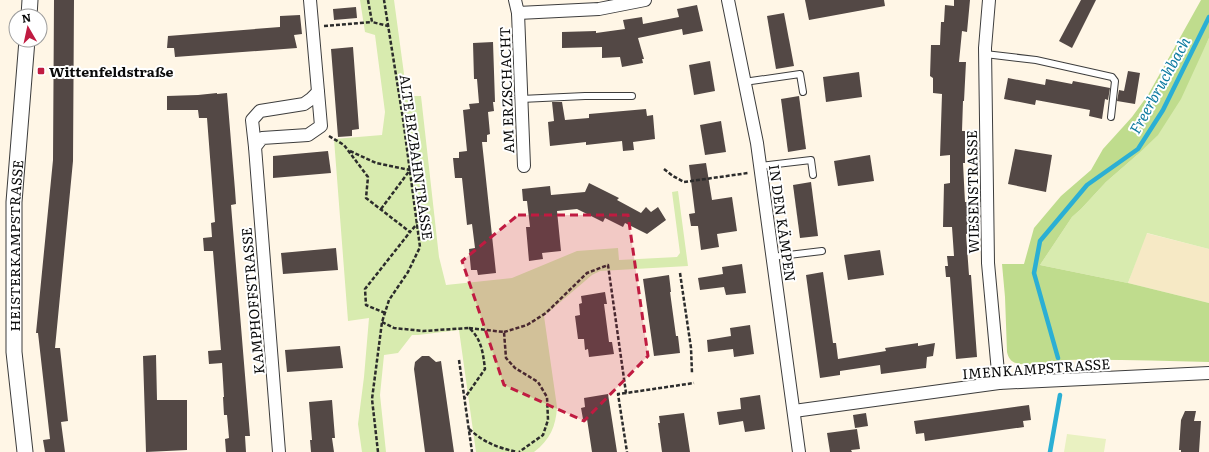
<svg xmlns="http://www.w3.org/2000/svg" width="1209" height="452" viewBox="0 0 1209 452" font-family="Literata,serif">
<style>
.farmland{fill:#f6e9c5}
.green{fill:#d8ebaf}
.forest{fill:#bfdc8d}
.pitch{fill:#e9f1c1}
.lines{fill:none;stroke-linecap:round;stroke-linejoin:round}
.stream{stroke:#2bafd4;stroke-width:4.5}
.building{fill:#534845}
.service-casing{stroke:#3d3d3d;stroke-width:8}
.minor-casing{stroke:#3d3d3d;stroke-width:14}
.tertiary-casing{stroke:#3d3d3d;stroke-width:17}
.path{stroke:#2c2c2c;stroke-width:2.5;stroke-dasharray:4 2;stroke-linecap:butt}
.service{stroke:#fff;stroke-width:6}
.minor{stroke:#fff;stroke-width:12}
.tertiary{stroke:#fff;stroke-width:15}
.marked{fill:#c01b41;fill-opacity:0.2;stroke:#c01b41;stroke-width:3;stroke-dasharray:8 5;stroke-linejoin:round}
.poi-dot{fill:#c01b41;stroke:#fff;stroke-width:1.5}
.labels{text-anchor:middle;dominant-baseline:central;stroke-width:4;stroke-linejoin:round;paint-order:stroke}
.poi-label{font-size:14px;font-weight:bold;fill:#0a0a0a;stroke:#fff;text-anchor:start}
.street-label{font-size:14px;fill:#0a0a0a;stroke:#fff}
.water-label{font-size:15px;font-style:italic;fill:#0e7ba0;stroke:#fff}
</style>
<rect width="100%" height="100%" fill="#fff6e6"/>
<path class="farmland" d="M1146,233L1209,249V303L1128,283Z"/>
<g class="green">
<path d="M360,0H394L407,96H421L439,257L446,285L512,278L577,251L618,248L619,260L677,257L680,253L672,192L678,191L688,266L600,271L592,275L544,316L557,407C556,426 550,440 534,452H476L459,330L418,335H412L398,353L384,355L380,395L386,452H362L358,424L364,377L369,318L348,321L334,139L382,135L385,112L375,35L365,32Z"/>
<path d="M1209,38V249L1147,233L1128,283L1040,265L1072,217L1081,209L1106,182L1137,155L1203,50Z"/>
</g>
<path class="forest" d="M1201,0H1209V38L1181,99L1158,135L1137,155L1106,182L1081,209L1072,217L1040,265L1128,283L1209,303V362C1161,361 1113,359 1065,360C1052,361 1027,367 1016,363C1011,362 1008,357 1007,352L1005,297L1002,264H1024L1034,228L1061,196L1091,170L1103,149L1132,117L1148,95Z"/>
<path class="pitch" d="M1067,434L1106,439L1104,452H1064Z"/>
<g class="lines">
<g class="stream">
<path d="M1058,358L1034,273L1040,241L1087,185L1138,149L1163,110L1209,17"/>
<path d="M1050,452L1060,395"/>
</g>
</g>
<g class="building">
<path d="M54,0H74L73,161L55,348H60L68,421L61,422L65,452H45L43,440L50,439L38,333H36L53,160Z"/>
<path d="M805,0H884L885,6L809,20Z"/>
<path d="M954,0H970L967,32L962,31L959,62H966L964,101H963L962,131H965V163H963L964,183L965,202H967L968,234H966L969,275H971L977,357L956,359L950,277H946L945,266H948L947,256H954L952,227H943L944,184L950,183V155L940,156L942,94L933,93V78L930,76L931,45H940L941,22H944L945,5L954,6Z"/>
<path d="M1081,0H1096L1072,48L1059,41Z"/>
<path d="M697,5L703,31L683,35L682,29L638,38L644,59H642L643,63L622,67L620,57L602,58V47L562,48V32L596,31V33L625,29L623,20L642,17L643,24L679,17L677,9Z"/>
<path d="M356,7L357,18L334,20L333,9Z"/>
<path d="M784,13L794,66L776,69L767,16Z"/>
<path d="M300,15L302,34L294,35L297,48L175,57L174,48H167L168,36L280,27V16Z"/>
<path d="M493,42L495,102H493L494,111L488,112L490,134L487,135V142H482L496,273L478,275L477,270H471L469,249L475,248L472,224L467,225L462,178H455L453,158H459V152L467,151L463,110L470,109L469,104L479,103L477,79H474L473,43Z"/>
<path d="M353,47L359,129L352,130V136L338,137L331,49Z"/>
<path d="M710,61L715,91L694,95L689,65Z"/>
<path d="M1128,71L1140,73L1135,104L1117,101L1119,90L1124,91Z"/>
<path d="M859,72L862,97L826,102L823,77Z"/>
<path d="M1008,78L1045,85L1046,79L1072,84L1073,81L1110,88L1108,100L1105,99L1102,119L1089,116L1090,110L1036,100L1035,105L1004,99Z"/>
<path d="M217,93V94L227,93L235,190L236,204L231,205L250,436H245L246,452H226L225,439L229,438L227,415H224L223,397H224L222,363L209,364L208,351L221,350L213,251H204L203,238L212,237L211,223L215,222L207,118H199L198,110H167V96L198,95Z"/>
<path d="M799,96L806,149L788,152L781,99Z"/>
<path d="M552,102H562L565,120L589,118V114L646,109L647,116L653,115L655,139L633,142L634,150L623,151L622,141L586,145V142L550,146L548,122L554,121Z"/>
<path d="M721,121L726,152L705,155L700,125Z"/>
<path d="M1015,149L1052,155L1046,192L1008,184Z"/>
<path d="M328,151L331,173L273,178V156Z"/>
<path d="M870,155L874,181L838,186L834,161Z"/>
<path d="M706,163L712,200L732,197L737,231L717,234L719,247L701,250L698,226H691L689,214L695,213L689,165Z"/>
<path d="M811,182L818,236L800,238L793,185Z"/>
<path d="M589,183L619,198L617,200L641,213L646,207L651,212L658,207L666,220L647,234L625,223L623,227L605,218L603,222L577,209L557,211L561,251L542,253L543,259L529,261L526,227H530L527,201H523L522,189L550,186L551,195L585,192Z"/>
<path d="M336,248L338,270L283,274L281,253Z"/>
<path d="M880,250L884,275L848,280L844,255Z"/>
<path d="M742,264L746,293L726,295L724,287L700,290L698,278L723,274L722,267Z"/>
<path d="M823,272L833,343H836L838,359L886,351L885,348L918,343V346L935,343L933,356L927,357L926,368L881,374L880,365L840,371V375L820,378L806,275Z"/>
<path d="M669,275L671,292H670L676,336H678L680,353L654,356L643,279Z"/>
<path d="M605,292L607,304H604L609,342H612L614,354L589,357L588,349L585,350L584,339H578L575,316L580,315L579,304L582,303L581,296Z"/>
<path d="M750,325L754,354L734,357L733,349L708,352L707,340L731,336L730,328Z"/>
<path d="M340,346L343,368L287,372L285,350Z"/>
<path d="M156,355L157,400H187V450L146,452L143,356Z"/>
<path d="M422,356H429L436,362L441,361L454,452H425L414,369L415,362Z"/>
<path d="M608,394L617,452H592L587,419H583L581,408L585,407L584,398Z"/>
<path d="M760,395L765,429L745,432L743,421L719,425L717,412L741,409L740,398Z"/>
<path d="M332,400L335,438H332L334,452H311L310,440H312L309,402Z"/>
<path d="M1029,405L1031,420L1023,421L1024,427L925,441L924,433L916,434L914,421Z"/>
<path d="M1185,411H1196L1194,421H1201L1199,452H1181V450H1179L1181,420Z"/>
<path d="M684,413L690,452H662L658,423H660L659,416Z"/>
<path d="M866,413L868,426L855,428L853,415Z"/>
<path d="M857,429L860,449L851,450L852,452H830L827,433Z"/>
</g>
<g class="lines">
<g class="service-casing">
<g id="service">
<path d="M985,54L1036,60L1112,77L1115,81L1111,117"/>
<path d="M744,82L800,74L803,92"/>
<path d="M521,99L585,96H632"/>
<path d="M760,166L811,160L813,175"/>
<path d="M772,257L822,251"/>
</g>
</g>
<g class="minor-casing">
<g id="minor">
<path d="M515,0L518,13L599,9L645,0"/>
<path d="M728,0L757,143L799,452"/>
<path d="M989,0L985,48L988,263L999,383"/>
<path d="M518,13L524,166"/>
<path d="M255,147L252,120L260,111L304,104L311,99L318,92"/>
<path d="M794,411L999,383L1209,373"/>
<path d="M279,452L255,147L262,138L308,135L321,126L310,0"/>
</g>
</g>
<g class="tertiary-casing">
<g id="tertiary">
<path d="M29,16L30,0"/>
<path id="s1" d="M25,452L14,352V202L27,40"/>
</g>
</g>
<g class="path">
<path d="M368,0L372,22L388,26"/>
<path d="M324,26L372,22"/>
<path d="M329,136L344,145L368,177L366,198L410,232L417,224"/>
<path d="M350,151L376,163L410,170L381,209"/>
<path d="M664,169L673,176L684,182L748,173"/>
<path d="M680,273L691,348L692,373"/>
<path d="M385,313L366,305L365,289L410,232"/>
<path d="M382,322L394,328L423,331L469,328C482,339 483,354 485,369L464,399"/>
<path d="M469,328L504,332L506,358L515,368L538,382L547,397L548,420L543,435L519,452"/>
<path d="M504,332L527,325L546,313L587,273L608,265L626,393L694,383"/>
<path d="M459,360L472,452"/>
<path d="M626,393L618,394L627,452"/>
<path d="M469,429C485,443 496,447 517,452"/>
<path d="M378,452L372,399L382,322L389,300L408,272L420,247L403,119L384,0"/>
</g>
<use href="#service" class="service"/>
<use href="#minor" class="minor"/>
<use href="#tertiary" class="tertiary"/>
</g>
<path class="marked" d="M518,215H628L648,356L584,421L504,385L462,261Z"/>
<rect class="poi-dot" x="37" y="67" width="8" height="8" rx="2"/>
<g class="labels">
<g class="poi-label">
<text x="49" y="71">Wittenfeldstraße</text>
</g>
<g class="street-label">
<text transform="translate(506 90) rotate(-92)">AM ERZSCHACHT</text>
<text transform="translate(417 157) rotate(82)">ALTE ERZBAHNTRASSE</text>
<text transform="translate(972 192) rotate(-91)">WIESENSTRASSE</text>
<text transform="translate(783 223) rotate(82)">IN DEN KÄMPEN</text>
<text stroke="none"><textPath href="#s1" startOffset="207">HEISTERKAMPSTRASSE</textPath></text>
<text transform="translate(252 301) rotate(-95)">KAMPHOFFSTRASSE</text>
<text transform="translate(1036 368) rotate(-4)">IMENKAMPSTRASSE</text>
</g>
<g class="water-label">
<text transform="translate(1159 85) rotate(-61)">Freerbruchbach</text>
</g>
</g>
<g transform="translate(28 28) rotate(351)"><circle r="19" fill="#ffffff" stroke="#9d9d9d"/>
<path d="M0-3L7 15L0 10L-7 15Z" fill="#c01b41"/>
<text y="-6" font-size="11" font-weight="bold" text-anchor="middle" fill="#0a0a0a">N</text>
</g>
</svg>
